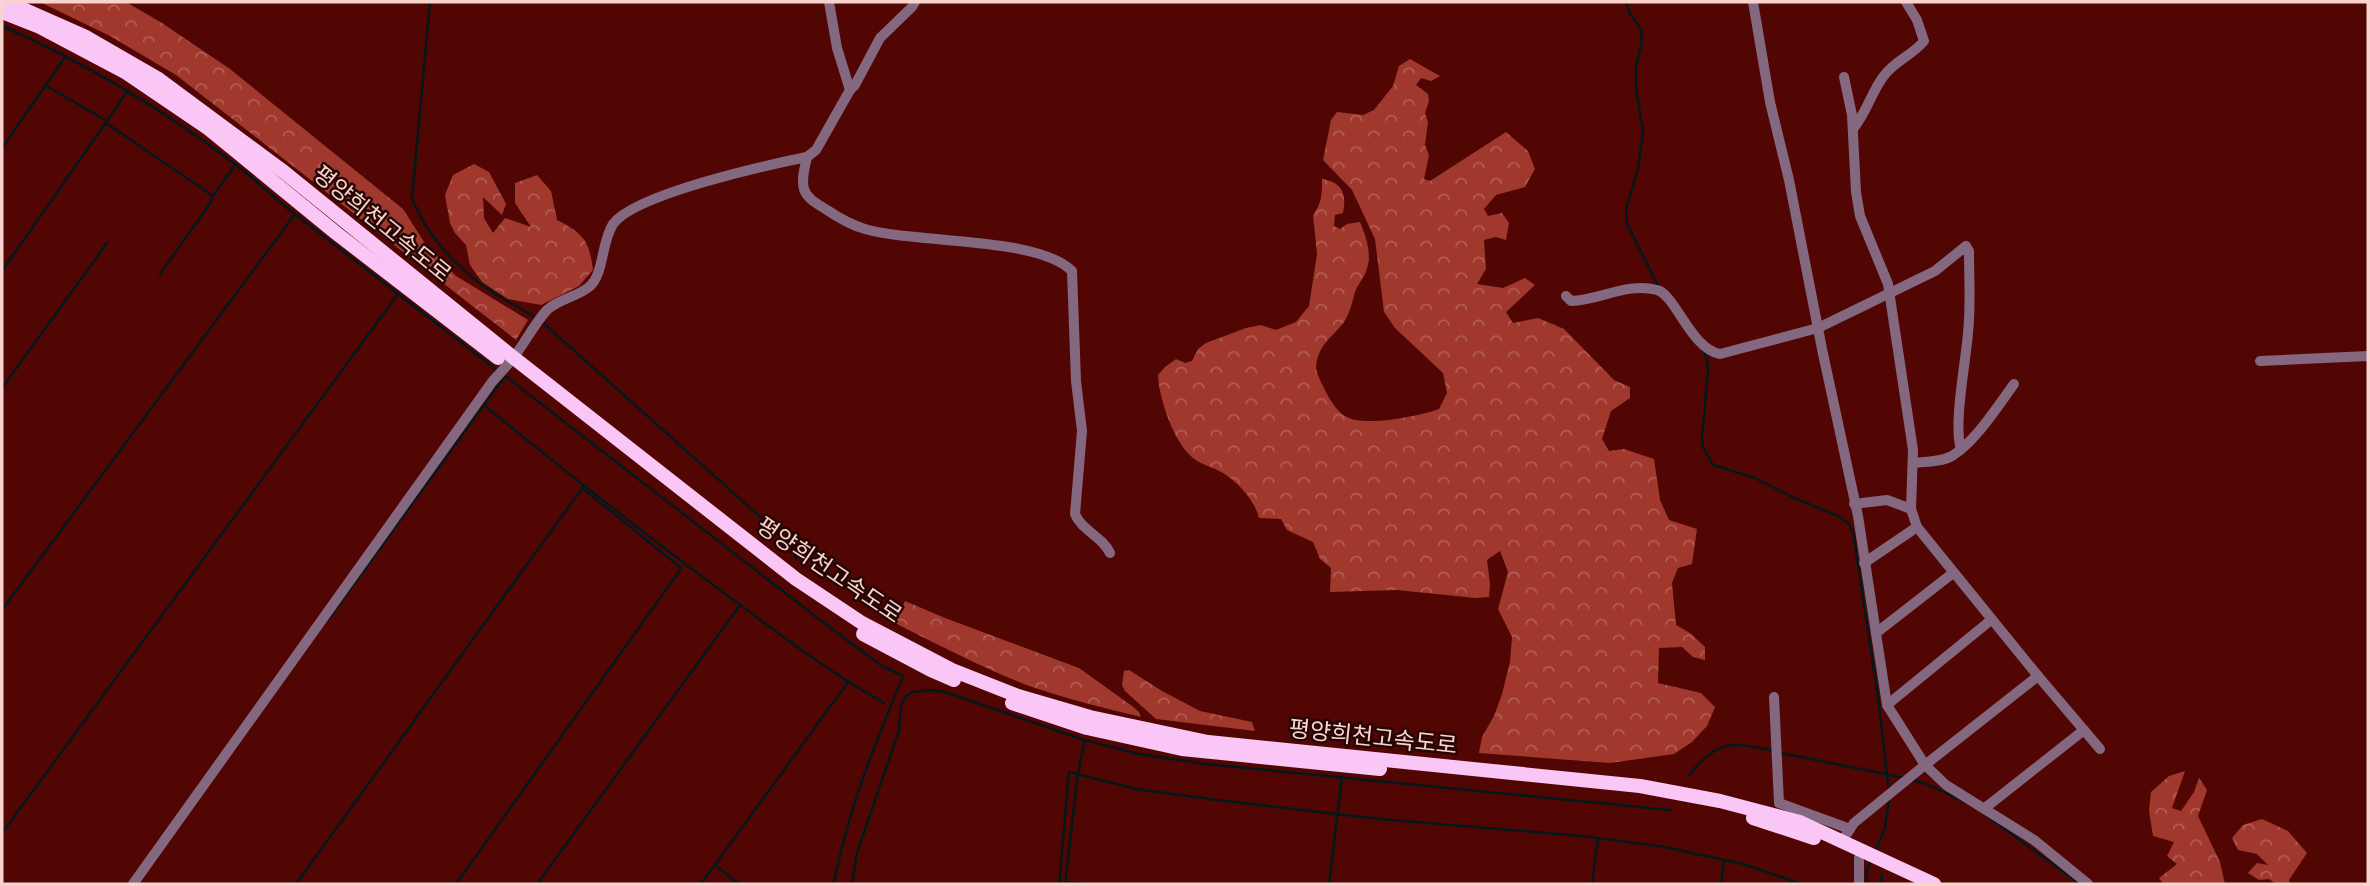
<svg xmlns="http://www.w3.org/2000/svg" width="2370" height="886" viewBox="0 0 2370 886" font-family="'Exo 2','Noto Sans KR',sans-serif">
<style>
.forest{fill:url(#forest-crowns)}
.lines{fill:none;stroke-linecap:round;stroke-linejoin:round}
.stream{stroke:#03181b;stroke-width:2.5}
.minor{stroke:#836880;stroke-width:10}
.highway{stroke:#fac6f5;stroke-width:14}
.labels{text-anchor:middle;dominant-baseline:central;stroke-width:5;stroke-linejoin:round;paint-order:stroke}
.street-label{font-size:23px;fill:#f9d4ce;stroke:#250604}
</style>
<defs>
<pattern id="forest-crowns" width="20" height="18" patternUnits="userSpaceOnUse" patternTransform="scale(1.75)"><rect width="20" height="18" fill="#a0382d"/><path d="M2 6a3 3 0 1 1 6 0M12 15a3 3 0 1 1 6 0" fill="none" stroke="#b35d54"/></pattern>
</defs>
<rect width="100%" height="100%" fill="#520603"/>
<g class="forest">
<path d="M40,2H126L162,23L230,69L403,209L426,245L456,276L528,320L516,340L176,75L110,36Z"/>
<path d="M1410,59L1440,76L1431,81L1421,78L1416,85L1428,94L1429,101L1425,113L1428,122L1425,145L1429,155L1424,179L1430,181L1506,132L1528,151L1535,169L1525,187L1496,195L1484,209L1488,216L1502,213L1509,223L1506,240L1496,237L1484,240L1486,269L1477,284L1503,288L1525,278L1535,285L1506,312L1513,323L1538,318L1564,329L1614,380L1630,387V398L1611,411L1602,439L1609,451L1624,449L1654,459L1660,500L1669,520L1697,529L1692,564L1678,568L1672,583L1676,625L1690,633L1705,647V660L1693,657L1682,647L1659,648L1658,683L1701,693L1715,707L1707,726L1692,742L1674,754L1610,763L1479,753L1482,737L1494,716L1502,694L1510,662L1512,637L1498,609L1508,572L1500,551L1487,560L1490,584L1489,597L1476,598L1397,590L1330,592L1331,568L1320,559L1313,542L1287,530L1281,519L1259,518C1255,501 1238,482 1223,473C1213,467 1202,465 1193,458C1174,443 1159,399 1158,375L1165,367L1176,359L1185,363L1192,361L1198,349L1206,343L1246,328L1261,325L1276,330L1296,322L1309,306L1317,254L1313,215C1322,203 1322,194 1322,179C1342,182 1347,194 1343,213L1335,215L1334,226L1340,229L1347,224L1360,222C1367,239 1373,256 1365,274C1362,280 1357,286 1355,292C1352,303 1350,313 1344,322C1332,338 1319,343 1316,366C1316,372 1320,380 1323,386C1327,395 1336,411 1345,416C1363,428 1419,416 1439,409L1447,393L1443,373L1395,328L1384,312L1375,239L1352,190L1323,160L1331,120L1337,112L1363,115L1374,110L1393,86L1399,66Z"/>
<path d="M474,164L489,172L506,204L502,215L483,197L484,218L493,233L505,218L531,227L515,203V183L537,175L551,191L557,220C584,234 589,240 593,270L579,286L541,305L508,299L482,282L470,265L466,245L455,233L450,223L445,195L453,175Z"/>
<path d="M905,601L945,618L1079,668L1132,706L1139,712L1141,717C1104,708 1068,699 1032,687C985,669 940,646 895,623Z"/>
<path d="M1129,670L1162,691L1200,711L1252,722L1255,731L1156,719L1125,691L1122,685L1124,671Z"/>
<path d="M2185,771L2172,808L2181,811L2194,792L2199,778L2207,790L2198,816L2220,862L2225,884H2163L2159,878L2177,864L2167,856L2174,842L2153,836L2149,811L2151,792L2169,776Z"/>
<path d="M2262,819L2288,831L2307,853L2289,880L2290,884H2276L2269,879L2259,880L2248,873L2257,863L2268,865L2257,854L2238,850L2232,838L2243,825Z"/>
</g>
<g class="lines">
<g class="stream">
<path d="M430,2L412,198C425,234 457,268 488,289C503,300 520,307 536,318"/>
<path d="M1626,2L1629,12L1640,28L1642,41L1636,67V89L1643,131L1638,169L1626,209L1627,224L1659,288"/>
<path d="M2,26C86,63 161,108 235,164C256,180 275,199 296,215C363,267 431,319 498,371"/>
<path d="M45,85L107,121L128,90"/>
<path d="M106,123L213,196L235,165"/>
<path d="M2,148L66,56"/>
<path d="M2,271L107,121"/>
<path d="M160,274L211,202L213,196"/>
<path d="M541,321L766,522L794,549L796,559"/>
<path d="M1703,350L1707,359L1708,370L1702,437L1703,447L1713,465L1755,478L1792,497L1838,516L1849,524L1854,535L1856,552L1878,697L1889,792"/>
<path d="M504,375L824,623L882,666L903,676C875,744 847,812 834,884"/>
<path d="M2,388L107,243"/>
<path d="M484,405C566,472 649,538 735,601C783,637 831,673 884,703"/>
<path d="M2,610L295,214"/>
<path d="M328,620L505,376"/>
<path d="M1781,753L1905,778"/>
<path d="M1689,775C1720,737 1731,743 1775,751"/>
<path d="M1911,780L1927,784L1966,803"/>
<path d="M1984,814L2080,884"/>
<path d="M2,833L398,294"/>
<path d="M1875,852L1885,828L1889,799"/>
<path d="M715,865L739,884"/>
<path d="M1065,882L1086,884"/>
<path d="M296,884L583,487"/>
<path d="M456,884L680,570V567L582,488"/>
<path d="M537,884L740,605"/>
<path d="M701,884L848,682"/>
<path d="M852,884L857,853L899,730L901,706L905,697L913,692L929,690L945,692L1081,739L1138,754L1205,764L1671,810"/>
<path d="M1059,884L1069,772L1137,789L1209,799L1380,819L1582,836L1665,847L1743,864L1802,884"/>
<path d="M1065,884L1078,773L1085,740"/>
<path d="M1329,884L1342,777"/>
<path d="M1592,884L1598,839"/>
<path d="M1721,884L1724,860"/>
<path d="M1867,884L1866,871L1871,861"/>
<path d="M1881,884L1882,874"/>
</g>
<g class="minor">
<path d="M1753,2L1770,102L1789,180L1822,349L1858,516L1887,705L1925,765L1854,823L1842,841"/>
<path d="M1844,77L1852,115L1856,192L1860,216L1888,284L1913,450L1911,509"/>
<path d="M850,90L855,85L880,38L912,7L915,2"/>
<path d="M1853,129C1867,112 1871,93 1883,77C1894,61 1913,55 1924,41L1917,20L1906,2"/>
<path d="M807,157C805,167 801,179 804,189C807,199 818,204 827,210C839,218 851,225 865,229C915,244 1037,236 1072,271L1076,381L1082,431L1075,514C1082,531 1102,536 1110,553"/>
<path d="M1566,296L1571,301C1601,300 1627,282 1657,290C1675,294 1691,349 1720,354L1818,328L1935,271L1966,246L1969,251C1969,278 1971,306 1968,333C1966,361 1953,425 1961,449"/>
<path d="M2260,361L2368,356"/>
<path d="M1913,463C1925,462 1941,462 1952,456C1975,442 1998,406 2014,384"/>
<path d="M1854,504L1887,500L1911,509L1917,527L2038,676L1925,765L1946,785L2034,840L2088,884"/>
<path d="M1864,563L1917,527"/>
<path d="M1876,633L1953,573"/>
<path d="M2038,676L2100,749"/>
<path d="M1774,697L1779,803L1850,829"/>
<path d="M1887,705L1991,620"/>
<path d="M1985,808L2084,730"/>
<path d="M1859,858V884"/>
<path d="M133,884L492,382C499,374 507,366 513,358C525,343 534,324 547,310C558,299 577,297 589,287C604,275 601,243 613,224C635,194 767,165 807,157L816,150L850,90L837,48L829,2"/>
</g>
<g class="highway">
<path d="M7,2L86,37L157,78L284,172L514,358L796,579L862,623L952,670L1018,696L1090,717L1208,742L1640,786L1720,801L1800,822L1934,884"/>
<path d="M2,12L40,27L125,72L209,129L336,233L498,358"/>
<path d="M863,634L931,670L954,680"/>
<path d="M1012,703L1087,728L1182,749L1380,769"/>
<path d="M1753,818L1814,838"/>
</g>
</g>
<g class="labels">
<g class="street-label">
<text transform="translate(383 223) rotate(39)">평양희천고속도로</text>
<text transform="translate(830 569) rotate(34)">평양희천고속도로</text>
<text transform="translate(1373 736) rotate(6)">평양희천고속도로</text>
</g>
</g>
<rect width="2370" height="886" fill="none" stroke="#f9d4ce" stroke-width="7"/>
</svg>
